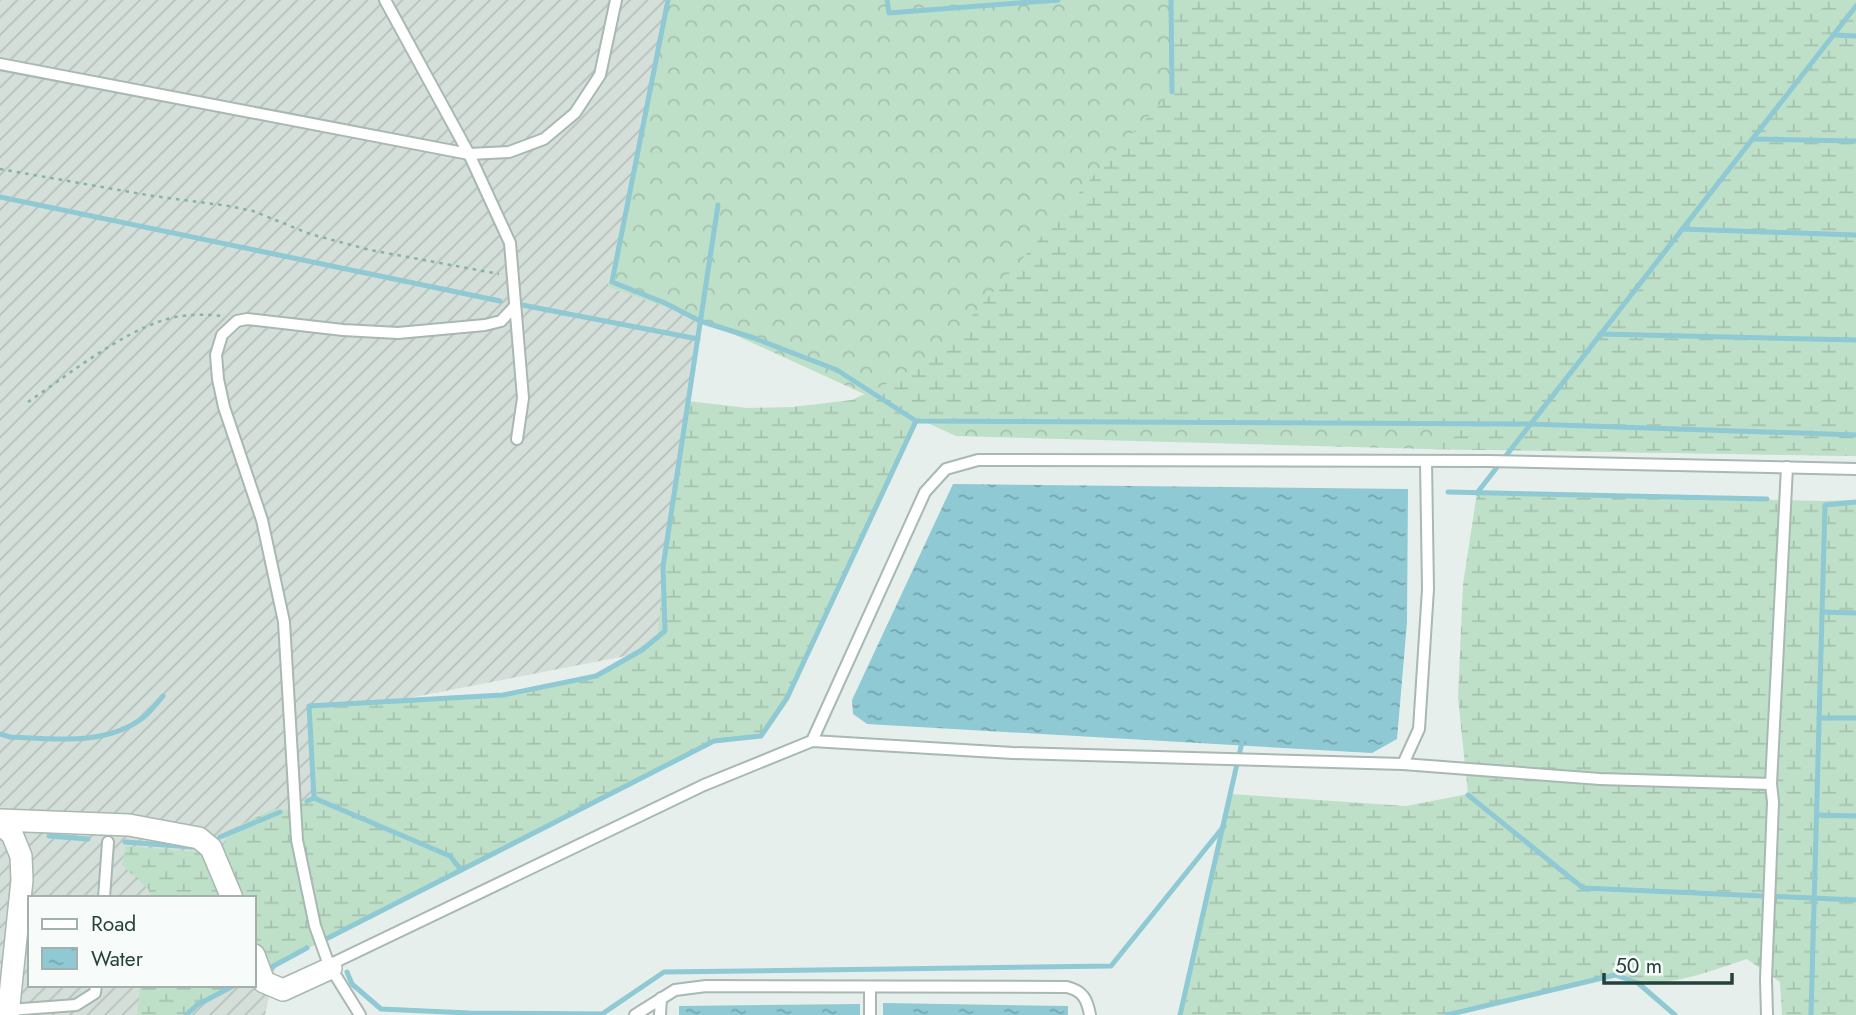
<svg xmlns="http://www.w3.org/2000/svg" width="1856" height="1015" viewBox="0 0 1856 1015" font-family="Jost,sans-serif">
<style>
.industrial{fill:url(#industrial-furrows);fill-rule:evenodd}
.forest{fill:url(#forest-crowns)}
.wetland{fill:url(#wetland-marsh)}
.water{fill:url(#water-ripples)}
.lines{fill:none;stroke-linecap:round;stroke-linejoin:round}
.stream{stroke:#8ec9d4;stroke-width:5}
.lane-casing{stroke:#a8b8b2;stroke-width:14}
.street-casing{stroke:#a8b8b2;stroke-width:24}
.path{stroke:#86b3a5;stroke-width:2.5;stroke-dasharray:3.5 5;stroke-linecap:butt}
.lane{stroke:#fff;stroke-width:10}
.street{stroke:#fff;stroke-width:21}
</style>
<defs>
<pattern id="industrial-furrows" width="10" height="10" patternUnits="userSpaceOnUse" patternTransform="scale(1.75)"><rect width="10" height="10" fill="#d4dfda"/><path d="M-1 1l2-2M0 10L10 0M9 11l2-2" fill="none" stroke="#b6c1bc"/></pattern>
<pattern id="forest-crowns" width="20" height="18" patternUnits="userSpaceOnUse" patternTransform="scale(1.75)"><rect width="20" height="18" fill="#bfe0c8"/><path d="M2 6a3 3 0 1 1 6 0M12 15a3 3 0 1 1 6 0" fill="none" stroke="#a4c1ad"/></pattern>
<pattern id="wetland-marsh" width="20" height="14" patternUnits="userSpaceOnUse" patternTransform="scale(1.75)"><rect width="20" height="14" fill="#bfe0c8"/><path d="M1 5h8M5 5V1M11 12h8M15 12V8" fill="none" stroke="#a4c1ad"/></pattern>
<pattern id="water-ripples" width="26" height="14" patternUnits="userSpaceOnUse" patternTransform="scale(1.75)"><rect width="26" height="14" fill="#8ec9d4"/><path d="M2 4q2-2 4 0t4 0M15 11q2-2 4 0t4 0" fill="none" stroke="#74a5ad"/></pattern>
</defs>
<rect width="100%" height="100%" fill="#e6efeb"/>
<path class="industrial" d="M0,0H668L608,287L700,319L657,650L331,713L265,1015H0ZM30,898H254V985H30Z"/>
<path class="forest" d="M668,0H1856V456L1427,449L956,436L700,319L608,287Z"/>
<g class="wetland">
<path d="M1171,0H1856V456L1427,449L1448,424L916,421L787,698L761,736L714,741L254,976V898H148L149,890L122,865L126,846L221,854L228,831L273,809L291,810L313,798L309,706L503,695L596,676L658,636L663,567L688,401L747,408L792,407L852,400L896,379L944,347L1023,258L1112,154L1172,92Z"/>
<path d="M1477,493L1823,501L1856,500V1015H1782L1780,982L1747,959C1716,969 1668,988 1636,982C1629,981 1622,978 1615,975L1447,1015H1179L1231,794L1406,806L1468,794L1458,698L1463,584Z"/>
<path d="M140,985H235L197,1005L186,1015H137Z"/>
</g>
<g class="water">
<path d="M953,484L1408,489L1407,622L1397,739L1372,753L867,724L853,714L852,700Z"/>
<path d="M883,1003L1068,1006V1015H883Z"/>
<path d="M860,1004V1015H679V1006Z"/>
</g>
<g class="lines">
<g class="stream">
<path d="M668,0L612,282L665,303L700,321L754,338L837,370L916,421L1530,424L1856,435"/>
<path d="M887,0L889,13L1058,0"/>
<path d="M1171,0L1172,92"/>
<path d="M1834,35L1856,36"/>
<path d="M1753,139L1856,141"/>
<path d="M0,197L500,301"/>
<path d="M1682,229L1856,235"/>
<path d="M522,305L698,339"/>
<path d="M1600,334L1856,340"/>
<path d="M1448,492L1767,499"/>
<path d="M1477,493L1856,6"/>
<path d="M1822,612L1856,613"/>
<path d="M1819,718H1856"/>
<path d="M0,734L10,737C54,739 107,746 144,717C151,711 157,703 163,696"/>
<path d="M1468,795L1583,888L1856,900"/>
<path d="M314,798L309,706L503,695L596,676L642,650L665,631L663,567L718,205"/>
<path d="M307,801L314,798L450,856L461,870"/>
<path d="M1817,815L1856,816"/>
<path d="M49,836L88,839"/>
<path d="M220,837L280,812"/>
<path d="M125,842L192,847"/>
<path d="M328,938L714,741L761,736L787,698L916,421"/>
<path d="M266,970L307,948"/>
<path d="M347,972L352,984L381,1009L469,1013L602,1014L664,972L1111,966L1224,826"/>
<path d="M186,1015L197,1005L235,985"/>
<path d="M1180,1015L1242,742"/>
<path d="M1447,1015L1615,975L1638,983L1675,1015"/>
<path d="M1811,1015L1825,505L1856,502"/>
</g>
<g class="lane-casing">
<g id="lane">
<path d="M385,0L469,154L510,243L523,398L517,439"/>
<path d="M0,64L469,154L509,152L544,139L575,113L600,75L616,0"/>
<path d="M812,741L925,492L946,469L978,460L1488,461L1856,469"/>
<path d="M1403,764L1419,729L1428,589L1426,461"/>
<path d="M104,898L108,842"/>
<path d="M329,965L704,785L812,741L1013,753L1403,764L1600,779L1771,784"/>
<path d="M870,987V1015"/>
<path d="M9,1010L76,1005L95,993L96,985"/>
<path d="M360,1015L329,965L315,926L297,840L284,622L262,520L224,407L218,379L216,355L222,335L237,321L247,319L343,330L398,333L485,325L501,321L514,307"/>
<path d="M635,1015L675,990L706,986L1067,987C1083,991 1087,999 1090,1015"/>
<path d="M660,1015L661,998"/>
<path d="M1767,1015L1766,979L1773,802L1771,784L1787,467"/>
</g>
</g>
<g class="street-casing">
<g id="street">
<path d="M0,820L129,825L199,838L211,848L232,898"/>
<path d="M0,824L12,834L21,856L22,880L8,1015"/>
<path d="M254,955L264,982L283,990L331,968"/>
</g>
</g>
<g class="path">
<path d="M0,169L153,196L229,206L253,211L310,234L370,250L499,274"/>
<path d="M28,402C68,375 119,334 164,320C182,314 204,314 223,316"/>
</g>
<use href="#lane" class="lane"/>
<use href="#street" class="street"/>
</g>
<rect x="28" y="896" width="228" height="91" fill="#f7fbf9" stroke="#a3b1ad" stroke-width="2"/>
<rect x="42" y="919" width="35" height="10" fill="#ffffff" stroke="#a3b1ad" stroke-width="2"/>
<text x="91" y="931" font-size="21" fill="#24423a">Road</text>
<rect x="42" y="948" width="35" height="21" fill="url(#water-ripples)" stroke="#a3b1ad" stroke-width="2"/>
<text x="91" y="966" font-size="21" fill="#24423a">Water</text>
<path d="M1604 973v10h128v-10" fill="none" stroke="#24423a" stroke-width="3.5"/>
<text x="1615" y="973" font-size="21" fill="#24423a" stroke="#f7fbf9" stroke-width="5" paint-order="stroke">50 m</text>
</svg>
